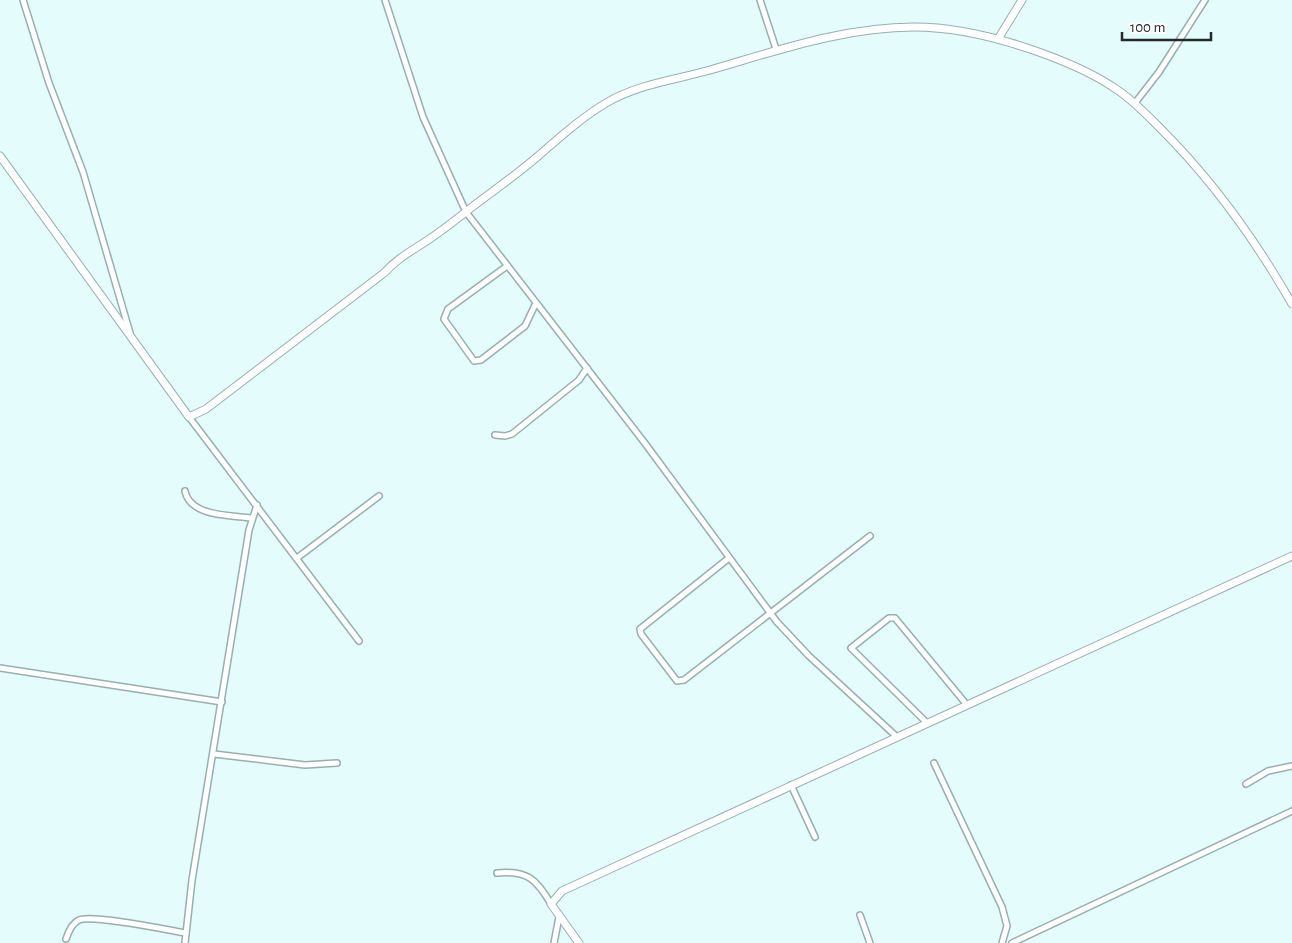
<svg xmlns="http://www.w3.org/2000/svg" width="1292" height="943" viewBox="0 0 1292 943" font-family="'Alegreya Sans',sans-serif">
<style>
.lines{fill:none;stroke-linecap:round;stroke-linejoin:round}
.street-casing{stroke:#98afaf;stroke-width:8}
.secondary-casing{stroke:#98afaf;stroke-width:9}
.street{stroke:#fff;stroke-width:5}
.secondary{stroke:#fff;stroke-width:7}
</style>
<rect width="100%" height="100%" fill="#e4fcfc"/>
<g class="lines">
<g class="street-casing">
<g id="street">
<path d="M23,0L49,83L83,172L130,333"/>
<path d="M385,0L423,117L466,212L644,442L777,622L809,656L897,737"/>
<path d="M760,0L776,49"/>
<path d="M1135,103L1159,72L1205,0"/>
<path d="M507,266L448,309L444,319L474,361L481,360L525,326L536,303"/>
<path d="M189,417L359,641"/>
<path d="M495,435L505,436L512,434L579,380L587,368"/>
<path d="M185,491C190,517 231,515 251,518"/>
<path d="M297,558L379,496"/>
<path d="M729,558L640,629L641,634L677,681L684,680L870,536"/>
<path d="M0,668L222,702"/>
<path d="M927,723L851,648L889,618H895L967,705"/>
<path d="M214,754L305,765L337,763"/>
<path d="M934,763L1002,907L1007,926L1002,943"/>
<path d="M1246,784L1268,771L1292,766"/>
<path d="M791,785L815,837"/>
<path d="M497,873C528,870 537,880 551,904"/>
<path d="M860,915L870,943"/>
<path d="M66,939C68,933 72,923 79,920C92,914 168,930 186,933"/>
<path d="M185,943L192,880L249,530L257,505"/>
<path d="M554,943L559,917"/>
<path d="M1012,943L1292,811"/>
</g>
</g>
<g class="secondary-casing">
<g id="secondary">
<path d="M998,39L1022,0"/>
<path d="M0,156L189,417L206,409L384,273C399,257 410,252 428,240C443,230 457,219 472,207C493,191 516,175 537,157C559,138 581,118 606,103C638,84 675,80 710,70C776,51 844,27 914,27C952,27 991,36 1027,48C1057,58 1090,71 1116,89C1133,100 1147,115 1161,129C1213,181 1256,241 1292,304"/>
<path d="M579,943L551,904L562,891L1292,556"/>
</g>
</g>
<use href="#street" class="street"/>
<use href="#secondary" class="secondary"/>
</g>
<path d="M1122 32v8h89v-8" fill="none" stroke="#212a2a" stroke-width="2.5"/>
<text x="1130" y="32" font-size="15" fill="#212a2a" stroke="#ffffff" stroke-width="4" paint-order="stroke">100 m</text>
</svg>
